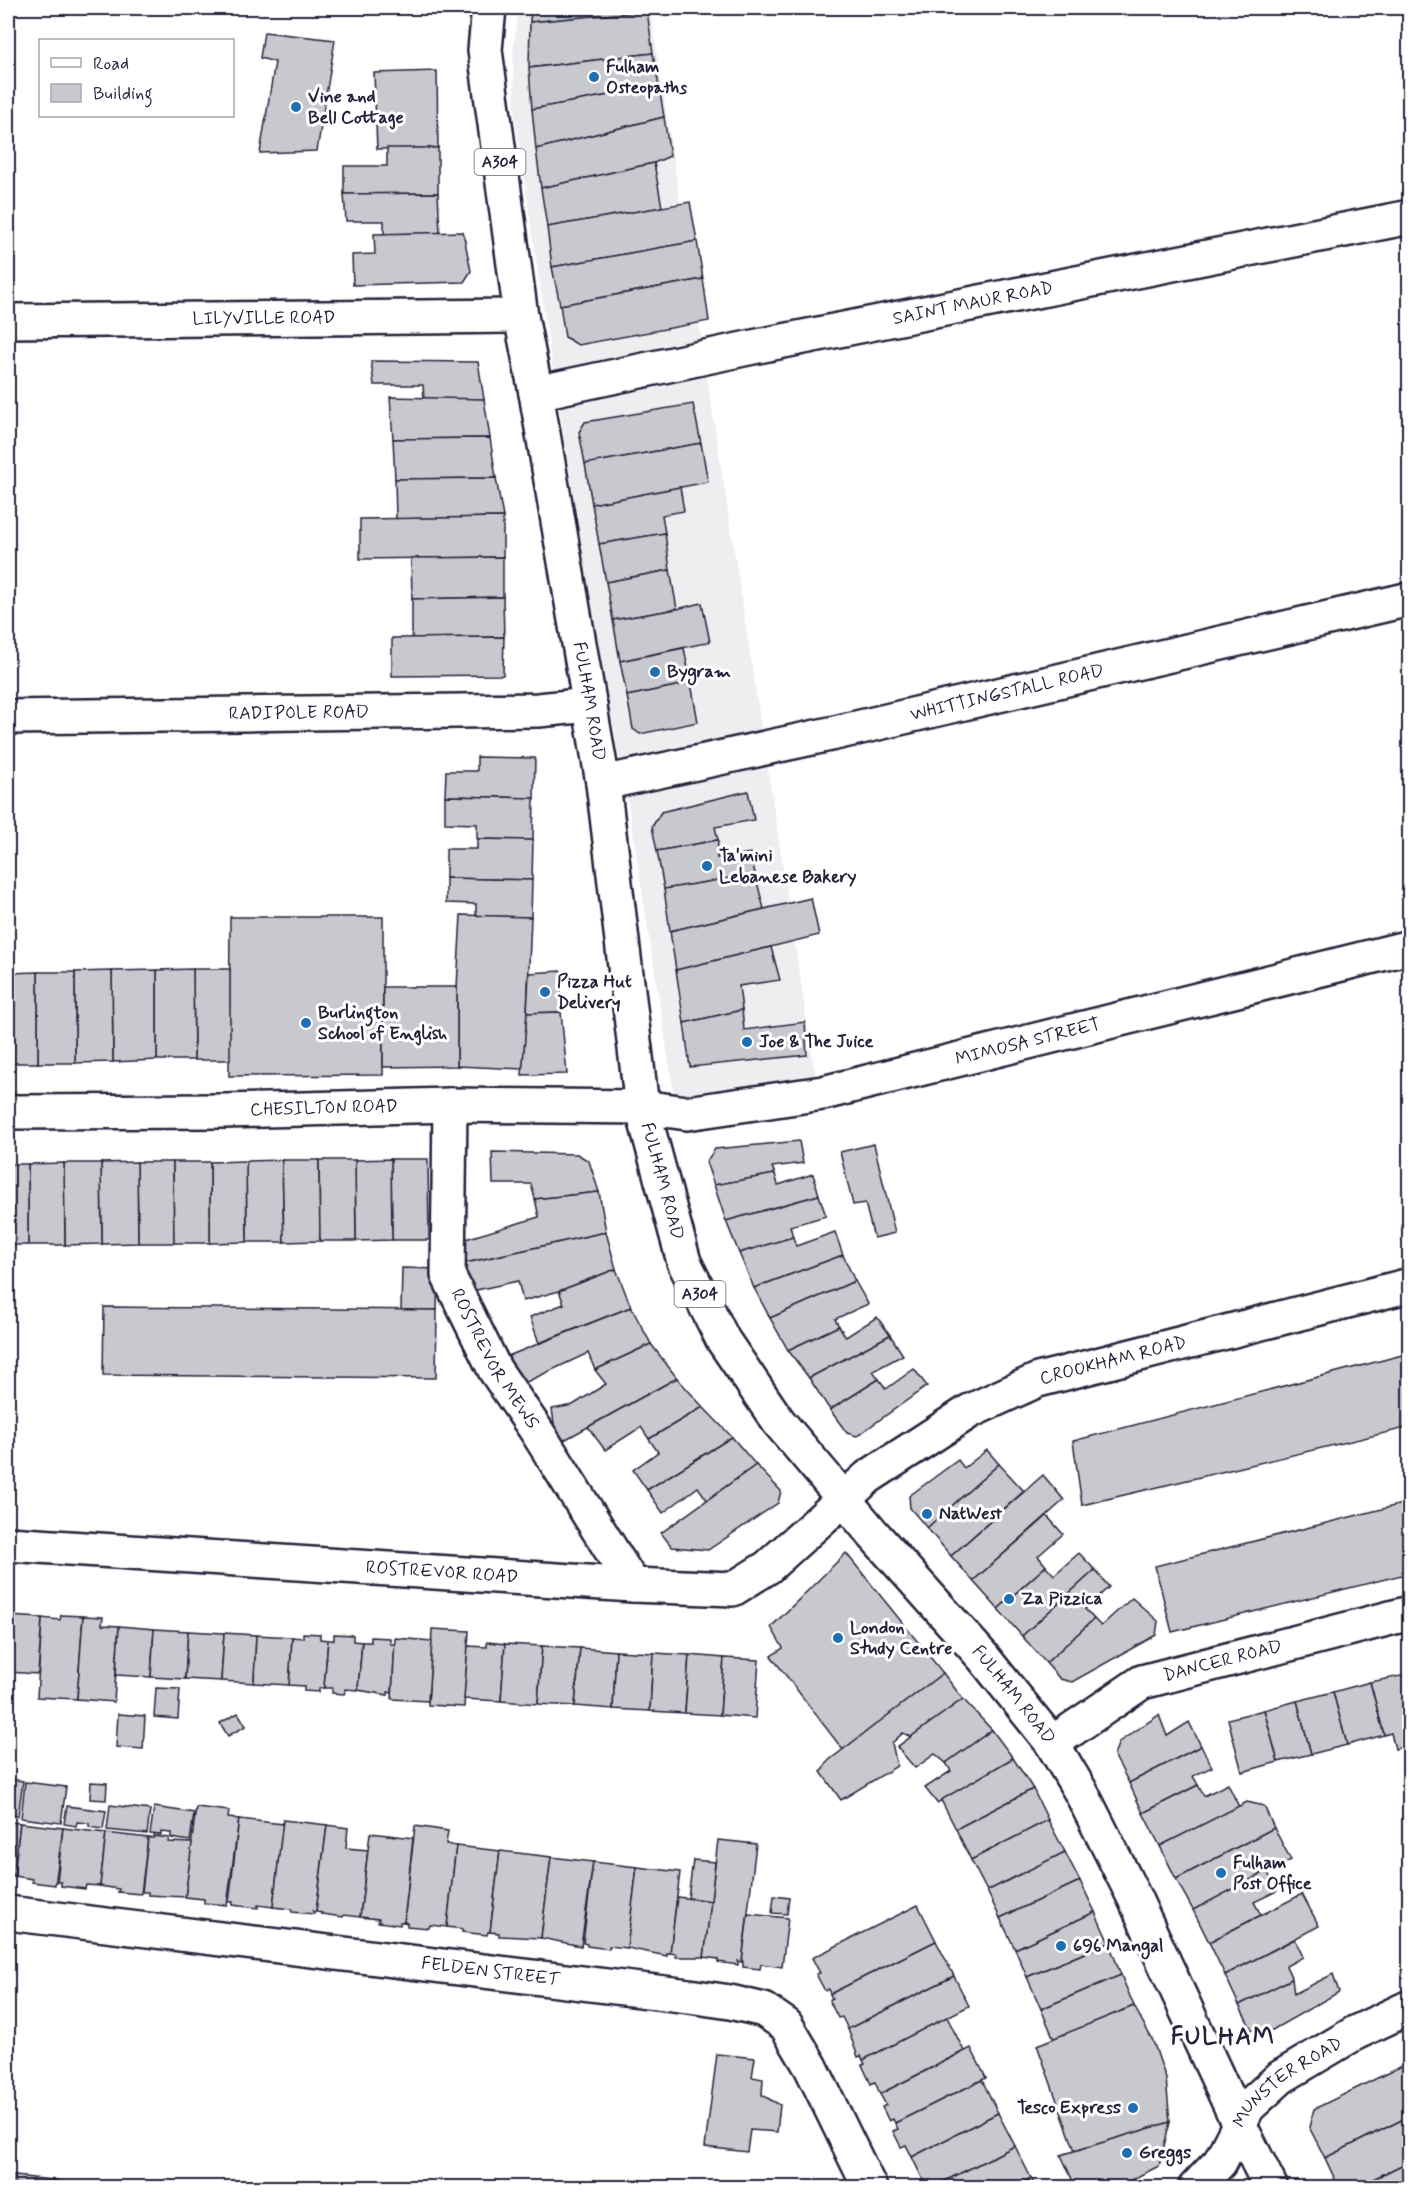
<svg xmlns="http://www.w3.org/2000/svg" width="1417" height="2195" viewBox="0 0 1417 2195" font-family="Mynerve,sans-serif">
<style>
.built{fill:#eeeef1}
.building{fill:#c8c8cf;stroke:#22223b;stroke-width:1.5}
.lines{fill:none;stroke-linecap:round;stroke-linejoin:round}
.minor-casing{stroke:#22223b;stroke-width:38}
.major-casing{stroke:#22223b;stroke-width:38}
.minor{stroke:#fff;stroke-width:33}
.major{stroke:#fff;stroke-width:33}
.poi-dot{fill:#1f6fb2;stroke:#fff;stroke-width:2}
.labels{text-anchor:middle;dominant-baseline:central;stroke-width:6;stroke-linejoin:round;paint-order:stroke}
.shield{fill:#fff;stroke:#646476;stroke-width:1.5}
.shield-label{font-size:16px;font-weight:bold;fill:#22223b}
.poi-label{font-size:18px;font-weight:bold;fill:#22223b;stroke:#fff;text-anchor:start}
.street-label{font-size:18px;fill:#22223b;stroke:#fff}
.district-label{font-size:24px;font-weight:bold;letter-spacing:1.5px;fill:#22223b;stroke:#fff}
</style>
<rect width="100%" height="100%" fill="#fff"/>
<filter id="ink" filterUnits="userSpaceOnUse"><feTurbulence type="fractalNoise" baseFrequency=".0167" numOctaves="2"/><feDisplacementMap in="SourceGraphic" scale="12" xChannelSelector="R" yChannelSelector="G"/><feConvolveMatrix kernelMatrix="1 2 1 2 8 2 1 2 1" color-interpolation-filters="sRGB"/></filter>
<g filter="url(#ink)">
<path class="built" d="M518,8H650L813,1061L825,1110L679,1127L630,814L604,680L551,358L515,118L513,54Z"/>
<g class="building">
<path d="M531,8H638L639,12L530,22Z"/>
<path d="M647,11L653,53L529,68L530,22Z"/>
<path d="M264,32L335,40L317,151L260,153L275,62L260,58Z"/>
<path d="M653,53L659,86L532,109L529,68Z"/>
<path d="M437,71L438,148L377,149L374,73Z"/>
<path d="M659,86L664,117L536,149L532,109Z"/>
<path d="M664,117L670,156L654,163L541,188L536,149Z"/>
<path d="M387,148H438V193L344,194V166H387Z"/>
<path d="M654,163L662,207L547,227L541,188Z"/>
<path d="M438,193L440,233L384,234V221H346L344,194Z"/>
<path d="M690,202L697,241L552,267L547,227Z"/>
<path d="M463,232L471,271L464,282L353,285L352,255L375,254L374,234Z"/>
<path d="M697,241L703,279L560,305L552,267Z"/>
<path d="M703,279L709,321L578,345L565,337L560,305Z"/>
<path d="M371,361L478,362L484,399H424L423,385H374Z"/>
<path d="M390,397L484,399L490,438L393,439Z"/>
<path d="M693,404L701,443L585,464L579,432L585,422Z"/>
<path d="M490,438L496,478L395,479L393,439Z"/>
<path d="M701,443L708,482L592,504L585,464Z"/>
<path d="M496,478L503,517L396,519L395,479Z"/>
<path d="M680,487L684,511L662,515L665,533L599,544L592,504Z"/>
<path d="M503,517V557L360,559V519Z"/>
<path d="M665,533L670,570L606,582L599,544Z"/>
<path d="M503,557V597L412,599L411,558Z"/>
<path d="M670,570L677,609L613,620L606,582Z"/>
<path d="M503,597L504,637L412,638V599Z"/>
<path d="M702,603L710,642L620,661L613,620L677,609Z"/>
<path d="M504,637L503,675L392,676V638Z"/>
<path d="M684,648L691,683L627,696L620,661Z"/>
<path d="M691,683L698,722L640,734L633,729L627,696Z"/>
<path d="M477,757L535,758L534,798L445,796L446,771H477Z"/>
<path d="M748,791L754,820L715,827L718,840L657,851L652,827L661,812Z"/>
<path d="M445,796L534,798L533,840L477,839V824L445,823Z"/>
<path d="M477,839L533,840L532,880L446,878V849H477Z"/>
<path d="M718,840L717,858L751,853L755,874L664,889L657,851Z"/>
<path d="M755,874L764,909L670,931L664,889Z"/>
<path d="M446,878L532,880L531,917L476,916V904L446,903Z"/>
<path d="M811,898L819,935L676,970L670,931Z"/>
<path d="M461,915L531,917L527,1013L523,1069L457,1066V987Z"/>
<path d="M230,917H383V1075L229,1076Z"/>
<path d="M771,947L780,980L739,986L742,1010L684,1023L676,970Z"/>
<path d="M193,969H230V1060H194Z"/>
<path d="M193,969L194,1060H157V970Z"/>
<path d="M157,970V1060L113,1062L112,971Z"/>
<path d="M112,971L113,1062L75,1063V972Z"/>
<path d="M561,971V1012L527,1013L529,973Z"/>
<rect x="38" y="972" width="37" height="91"/>
<path d="M38,972V1063H8V973Z"/>
<path d="M383,987H457V1066L383,1067Z"/>
<path d="M742,1010L744,1030L805,1022L807,1055L690,1067L684,1023Z"/>
<path d="M561,1012L567,1074L522,1075L527,1013Z"/>
<path d="M799,1141L803,1163L772,1167L775,1174L714,1185L706,1162L715,1149Z"/>
<path d="M874,1144L895,1233L874,1238L865,1203L853,1205L840,1152Z"/>
<path d="M492,1152L577,1154L589,1161L599,1192L535,1199L531,1184H493Z"/>
<path d="M391,1159H428L429,1240H392Z"/>
<path d="M391,1159L392,1240L356,1241L355,1160Z"/>
<path d="M282,1160L284,1242H247L246,1161Z"/>
<path d="M282,1160H319L320,1241L284,1242Z"/>
<path d="M319,1160H355L356,1241H320Z"/>
<path d="M246,1161L247,1242L210,1243V1162Z"/>
<path d="M137,1162H173L174,1243H138Z"/>
<path d="M137,1162L138,1243L102,1244L101,1163Z"/>
<path d="M173,1162H210V1243H174Z"/>
<path d="M64,1163H101L102,1244L65,1245Z"/>
<path d="M64,1163L65,1245H28V1164Z"/>
<rect x="8" y="1164" width="20" height="81"/>
<path d="M775,1174L778,1185L813,1174L819,1195L726,1221L714,1185Z"/>
<path d="M599,1192L606,1232L461,1264L462,1240L539,1217L535,1199Z"/>
<path d="M819,1195L826,1216L790,1226L793,1237L739,1253L726,1221Z"/>
<path d="M606,1232L616,1269L559,1291L523,1301L518,1281L467,1292L461,1264Z"/>
<path d="M835,1232L843,1255L754,1288L739,1253L793,1237L796,1246Z"/>
<path d="M843,1255L855,1281L770,1318L754,1288Z"/>
<path d="M402,1268L438,1269L437,1310H401Z"/>
<path d="M616,1269L631,1307L539,1343L530,1317L564,1304L559,1291Z"/>
<path d="M855,1281L868,1304L835,1319L839,1326L788,1350L770,1318Z"/>
<path d="M104,1307L437,1310L436,1378L103,1375Z"/>
<path d="M631,1307L651,1344L595,1370L588,1353L518,1386L503,1358Z"/>
<path d="M877,1317L890,1335L809,1378L788,1350L839,1326L846,1337Z"/>
<path d="M890,1335L903,1355L873,1371L879,1379L830,1410L809,1378Z"/>
<path d="M651,1344L677,1378L557,1444L552,1409L573,1405L606,1384L595,1370Z"/>
<path d="M1410,1353V1427L1082,1505L1073,1441Z"/>
<path d="M914,1369L927,1386L857,1436L847,1433L830,1410L879,1379L886,1389Z"/>
<path d="M677,1378L703,1407L649,1439L641,1427L605,1450L588,1427Z"/>
<path d="M703,1407L732,1437L647,1490L633,1470L658,1452L649,1439Z"/>
<path d="M732,1437L756,1465L707,1500L698,1487L663,1513L647,1490Z"/>
<path d="M987,1450L999,1464L927,1528L910,1508L909,1496L958,1460L964,1468Z"/>
<path d="M999,1464L1024,1491L951,1556L927,1528Z"/>
<path d="M756,1465L781,1491L778,1503L708,1550L672,1547L661,1533Z"/>
<path d="M1043,1475L1064,1500L973,1581L951,1556Z"/>
<path d="M1410,1502V1573L1172,1632L1155,1566Z"/>
<path d="M1047,1516L1063,1534L1038,1556L1046,1566L998,1609L973,1581Z"/>
<path d="M846,1553L943,1673L843,1750L771,1656L783,1648L771,1627Z"/>
<path d="M1079,1553L1095,1570L1022,1636L998,1609L1046,1566L1054,1575Z"/>
<path d="M1095,1570L1109,1587L1085,1609L1094,1619L1046,1663L1022,1636Z"/>
<path d="M1132,1598L1158,1621L1156,1635L1072,1682L1060,1679L1046,1663L1094,1619L1101,1626Z"/>
<path d="M61,1615L83,1616L77,1699L37,1697L42,1618L60,1620Z"/>
<path d="M8,1616L42,1618L38,1674L8,1672Z"/>
<path d="M83,1616L103,1617L102,1625L119,1626L114,1702L77,1699Z"/>
<path d="M119,1626L154,1629L151,1677L116,1675Z"/>
<path d="M154,1629L188,1631L185,1679L151,1677Z"/>
<path d="M432,1629L469,1631L464,1707L428,1705Z"/>
<path d="M188,1631L224,1633L221,1681L185,1679Z"/>
<path d="M224,1633L256,1635L254,1683L221,1681Z"/>
<path d="M303,1633L320,1634V1639L328,1640L324,1688H319V1692L304,1691V1686L289,1685L292,1637L303,1638Z"/>
<path d="M334,1634L353,1635V1641L362,1642L358,1690L345,1689V1694L332,1693V1688H324L328,1640H334Z"/>
<path d="M256,1635L292,1637L289,1685L254,1683Z"/>
<path d="M371,1637L390,1638V1644H395L392,1693L388,1692V1695L358,1690L362,1642H371Z"/>
<path d="M395,1638L432,1641L428,1701L392,1699Z"/>
<path d="M487,1642L505,1644L501,1701L464,1699L468,1646L487,1647Z"/>
<path d="M505,1644L542,1646L538,1704L501,1701Z"/>
<path d="M542,1646L580,1648L575,1706L538,1704Z"/>
<path d="M580,1648L616,1651L613,1709L575,1706Z"/>
<path d="M616,1651L653,1653L650,1711L613,1709Z"/>
<path d="M653,1653L689,1655L685,1713L650,1711Z"/>
<path d="M689,1655L724,1658L720,1715L685,1713Z"/>
<path d="M724,1658L759,1660L755,1718L720,1715Z"/>
<path d="M943,1673L963,1699L911,1737L903,1733L892,1743L897,1766L841,1800L821,1772L828,1761Z"/>
<path d="M1406,1675L1410,1690V1745L1395,1749L1391,1733L1384,1735L1370,1682Z"/>
<path d="M1370,1682L1384,1735L1347,1745L1333,1692Z"/>
<path d="M156,1688L180,1689L178,1719L154,1717Z"/>
<path d="M1333,1692L1347,1745L1311,1754L1297,1701Z"/>
<path d="M963,1699L992,1730L946,1763L935,1754L915,1768L897,1747Z"/>
<path d="M1297,1701L1311,1754L1278,1762L1264,1710Z"/>
<path d="M1264,1710L1278,1762L1242,1772L1228,1719Z"/>
<path d="M238,1713L246,1726L228,1736L220,1723Z"/>
<path d="M118,1714L145,1716L143,1749L116,1747Z"/>
<path d="M1159,1715L1167,1736L1189,1722L1201,1746L1129,1783L1114,1755L1119,1742Z"/>
<path d="M992,1730L1013,1758L937,1803L925,1788L951,1771L946,1763Z"/>
<path d="M1201,1746L1212,1767L1193,1776L1198,1785L1143,1813L1129,1783Z"/>
<path d="M1013,1758L1033,1789L956,1829L941,1800Z"/>
<path d="M8,1779L23,1781L18,1816L8,1815Z"/>
<path d="M25,1782L66,1787L61,1823L21,1818Z"/>
<path d="M91,1782L107,1783L106,1800L90,1799Z"/>
<path d="M1228,1784L1239,1807L1160,1846L1143,1813L1198,1785L1204,1796Z"/>
<path d="M1033,1789L1048,1820L971,1860L956,1829Z"/>
<path d="M1247,1802L1264,1806L1274,1828L1176,1879L1160,1846Z"/>
<path d="M110,1805L150,1810L147,1834L107,1830Z"/>
<path d="M67,1806L106,1811L103,1829L89,1827V1823L77,1822L76,1826L64,1824Z"/>
<path d="M154,1807L194,1813L190,1841L171,1838V1833L161,1832V1835L150,1834Z"/>
<path d="M196,1807L229,1811L228,1818L239,1819L227,1905L204,1903V1899L185,1897Z"/>
<path d="M239,1819L283,1824L273,1907L258,1905V1908L232,1905L233,1902H229Z"/>
<path d="M283,1820L327,1825L316,1912L313,1911L314,1914L292,1912L291,1909L273,1907Z"/>
<path d="M1048,1820L1065,1852L987,1891L971,1860Z"/>
<path d="M8,1822L20,1823L14,1876H8Z"/>
<path d="M20,1823L63,1828L55,1885L32,1882V1879L14,1876Z"/>
<path d="M327,1825L348,1828L346,1848L368,1850L360,1917L344,1915L343,1917L322,1914V1913L316,1912Z"/>
<path d="M415,1826L448,1831L446,1844L456,1846L447,1927L430,1925L429,1928L407,1926V1923L404,1922Z"/>
<path d="M63,1828L106,1833L100,1886L86,1885L85,1889L61,1886V1882H57Z"/>
<path d="M1274,1828L1291,1860L1193,1910L1176,1879Z"/>
<path d="M106,1833L148,1838L141,1894L118,1892L119,1889L100,1886Z"/>
<path d="M370,1833L413,1838L404,1922H400V1925L378,1922L379,1919L360,1917Z"/>
<path d="M154,1836L169,1838L168,1842L192,1843L185,1897L148,1895V1892H142L148,1838H154Z"/>
<path d="M718,1840L756,1844L742,1962L738,1961V1965L718,1962V1959L704,1957Z"/>
<path d="M456,1846L500,1851L490,1932H488L487,1935L462,1932L463,1929L447,1927Z"/>
<path d="M500,1851L551,1857L541,1938L499,1936V1933L490,1932Z"/>
<path d="M1065,1852L1080,1881L1000,1918L987,1891Z"/>
<path d="M551,1857L593,1862L581,1946L541,1938Z"/>
<path d="M693,1860L715,1862L711,1901L688,1898Z"/>
<path d="M593,1862L637,1867L627,1948L609,1946V1949L587,1946V1944L583,1943Z"/>
<path d="M637,1867L680,1872L670,1953H667V1956L627,1948Z"/>
<path d="M1267,1871L1277,1891L1254,1902L1261,1915L1209,1942L1193,1910Z"/>
<path d="M1080,1881L1095,1912L1015,1949L1000,1918Z"/>
<path d="M1302,1894L1319,1926L1225,1975L1209,1942Z"/>
<path d="M774,1896L789,1898L787,1914L772,1913Z"/>
<path d="M677,1897L711,1901L704,1957H676V1954L670,1953Z"/>
<path d="M918,1905L936,1941L830,1994L828,1989L825,1991L816,1974L820,1973L812,1958Z"/>
<path d="M1095,1912L1109,1943L1027,1977L1015,1949Z"/>
<path d="M748,1914L788,1918L782,1967L761,1964L760,1969L743,1967V1962H742Z"/>
<path d="M1295,1939L1303,1957L1286,1966L1292,1979L1239,2005L1225,1975Z"/>
<path d="M936,1941L954,1976L848,2029L842,2017L838,2018L829,2000L832,1998L830,1994Z"/>
<path d="M1109,1943L1121,1975L1041,2009L1027,1977Z"/>
<path d="M1333,1974L1339,1992L1267,2033L1252,2030L1239,2005L1292,1979L1294,1994Z"/>
<path d="M1121,1975L1134,2006L1054,2039L1041,2009Z"/>
<path d="M954,1976L969,2006L863,2060L861,2056L858,2057L848,2029Z"/>
<path d="M1134,2006L1153,2041L1166,2079L1170,2122L1075,2151L1037,2045Z"/>
<path d="M947,2017L964,2051L880,2094L875,2082L871,2084L862,2065L865,2064L863,2060Z"/>
<path d="M971,2048L986,2078L895,2123L893,2119L889,2121L882,2107L886,2105L880,2094Z"/>
<path d="M717,2054L755,2058L752,2077L763,2079L762,2095L780,2105L777,2132L750,2130L747,2152L705,2147Z"/>
<path d="M1410,2062V2116L1325,2158L1309,2127L1314,2109Z"/>
<path d="M982,2080L998,2113L912,2157L906,2145L901,2147L893,2131L898,2129L895,2123Z"/>
<path d="M998,2113L1015,2146L931,2188H927L912,2157Z"/>
<path d="M1410,2116V2161L1355,2188H1339L1325,2158Z"/>
<path d="M1170,2122L1159,2166L1115,2188H1076L1061,2155Z"/>
<path d="M1015,2146L1031,2178L1013,2188H931Z"/>
<path d="M1410,2161V2188H1355Z"/>
<path d="M8,2175L15,2176L14,2188H8Z"/>
<path d="M15,2176L51,2180L50,2188H14Z"/>
<path d="M1031,2178L1036,2188H1013Z"/>
<path d="M51,2180L87,2185L86,2188H50Z"/>
</g>
<g class="lines">
<g class="minor-casing">
<g id="minor">
<path id="s1" d="M8,321L521,316"/>
<path id="s2" d="M536,393L753,347L1410,217"/>
<path id="s3" d="M8,717L538,710L590,705"/>
<path id="s4" d="M603,783L835,733L1410,599"/>
<path id="s5" d="M450,1105L448,1275L495,1370L536,1430L633,1585"/>
<path id="s6" d="M8,1112L224,1111L450,1105L642,1107L687,1113L823,1093L1410,947"/>
<path id="s7" d="M8,1544L633,1585L733,1589L768,1567L868,1477L970,1411L1038,1380L1410,1285"/>
<path id="s8" d="M1052,1743L1142,1682L1410,1613"/>
<path id="s9" d="M8,1913L689,1996L730,2002L764,2010L786,2025L811,2067L870,2188"/>
<path id="s10" d="M1195,2188L1220,2162L1248,2107L1281,2077L1355,2033L1410,2007"/>
</g>
</g>
<g class="major-casing">
<g id="major">
<path id="s11" d="M489,8L485,50L521,316L536,393L603,783L642,1107L684,1262L723,1340L778,1421L874,1535L983,1657L1052,1743L1081,1792L1134,1897L1239,2124L1271,2188"/>
</g>
</g>
<use href="#minor" class="minor"/>
<use href="#major" class="major"/>
</g>
</g>
<g class="poi-dot">
<circle cx="594" cy="77" r="6"/>
<circle cx="296" cy="107" r="6"/>
<circle cx="655" cy="672" r="6"/>
<circle cx="707" cy="866" r="6"/>
<circle cx="545" cy="992" r="6"/>
<circle cx="306" cy="1023" r="6"/>
<circle cx="747" cy="1042" r="6"/>
<circle cx="927" cy="1514" r="6"/>
<circle cx="1009" cy="1599" r="6"/>
<circle cx="838" cy="1638" r="6"/>
<circle cx="1221" cy="1873" r="6"/>
<circle cx="1061" cy="1946" r="6"/>
<circle cx="1133" cy="2108" r="6"/>
<circle cx="1127" cy="2153" r="6"/>
</g>
<g class="labels">
<g class="shield">
<rect x="474.5" y="149" width="51" height="26" rx="4.5"/>
<rect x="674.5" y="1281" width="51" height="26" rx="4.5"/>
</g>
<g class="shield-label">
<text x="500" y="162">A304</text>
<text x="700" y="1294">A304</text>
</g>
<g class="poi-label">
<text x="606" y="67">Fulham<tspan x="606" dy="21">Osteopaths</tspan></text>
<text x="308" y="97">Vine and<tspan x="308" dy="21">Bell Cottage</tspan></text>
<text x="667" y="672">Bygram</text>
<text x="719" y="856">Ta'mini<tspan x="719" dy="21">Lebanese Bakery</tspan></text>
<text x="557" y="982">Pizza Hut<tspan x="557" dy="21">Delivery</tspan></text>
<text x="318" y="1013">Burlington<tspan x="318" dy="21">School of English</tspan></text>
<text x="759" y="1042">Joe &amp; The Juice</text>
<text x="939" y="1514">NatWest</text>
<text x="1021" y="1599">Za Pizzica</text>
<text x="850" y="1628">London<tspan x="850" dy="21">Study Centre</tspan></text>
<text x="1233" y="1863">Fulham<tspan x="1233" dy="21">Post Office</tspan></text>
<text x="1073" y="1946">696 Mangal</text>
<text x="1121" y="2108" text-anchor="end">Tesco Express</text>
<text x="1139" y="2153">Greggs</text>
</g>
<g class="street-label">
<text stroke="none"><textPath href="#s2" startOffset="446">SAINT MAUR ROAD</textPath></text>
<text stroke="none"><textPath href="#s1" startOffset="256">LILYVILLE ROAD</textPath></text>
<text stroke="none"><textPath href="#s4" startOffset="414">WHITTINGSTALL ROAD</textPath></text>
<text stroke="none"><textPath href="#s11" startOffset="702">FULHAM ROAD</textPath></text>
<text stroke="none"><textPath href="#s3" startOffset="291">RADIPOLE ROAD</textPath></text>
<text stroke="none"><textPath href="#s6" startOffset="1028">MIMOSA STREET</textPath></text>
<text stroke="none"><textPath href="#s6" startOffset="316">CHESILTON ROAD</textPath></text>
<text stroke="none"><textPath href="#s11" startOffset="1188">FULHAM ROAD</textPath></text>
<text stroke="none"><textPath href="#s5" startOffset="266">ROSTREVOR MEWS</textPath></text>
<text stroke="none"><textPath href="#s7" startOffset="1176">CROOKHAM ROAD</textPath></text>
<text stroke="none"><textPath href="#s7" startOffset="435">ROSTREVOR ROAD</textPath></text>
<text stroke="none"><textPath href="#s8" startOffset="192">DANCER ROAD</textPath></text>
<text stroke="none"><textPath href="#s11" startOffset="1818">FULHAM ROAD</textPath></text>
<text stroke="none"><textPath href="#s9" startOffset="486">FELDEN STREET</textPath></text>
<text stroke="none"><textPath href="#s10" startOffset="144">MUNSTER ROAD</textPath></text>
</g>
<g class="district-label">
<text x="1223" y="2037">FULHAM</text>
</g>
</g>
<rect width="1417" height="2195" fill="none" stroke="#fff" stroke-width="30"/>
<rect x="15" y="15" width="1387" height="2165" fill="none" stroke="#22223b" stroke-width="2" filter="url(#ink)"/>
<rect x="39" y="39" width="195" height="78" fill="#ffffff" stroke="#a7a7b1" stroke-width="1.5"/>
<rect x="51" y="58" width="30" height="9" fill="#ffffff" stroke="#a7a7b1" stroke-width="1.5"/>
<text x="93" y="69" font-size="18" fill="#22223b">Road</text>
<rect x="51" y="84" width="30" height="18" fill="#c8c8cf" stroke="#a7a7b1" stroke-width="1.5"/>
<text x="93" y="99" font-size="18" fill="#22223b">Building</text>
</svg>
